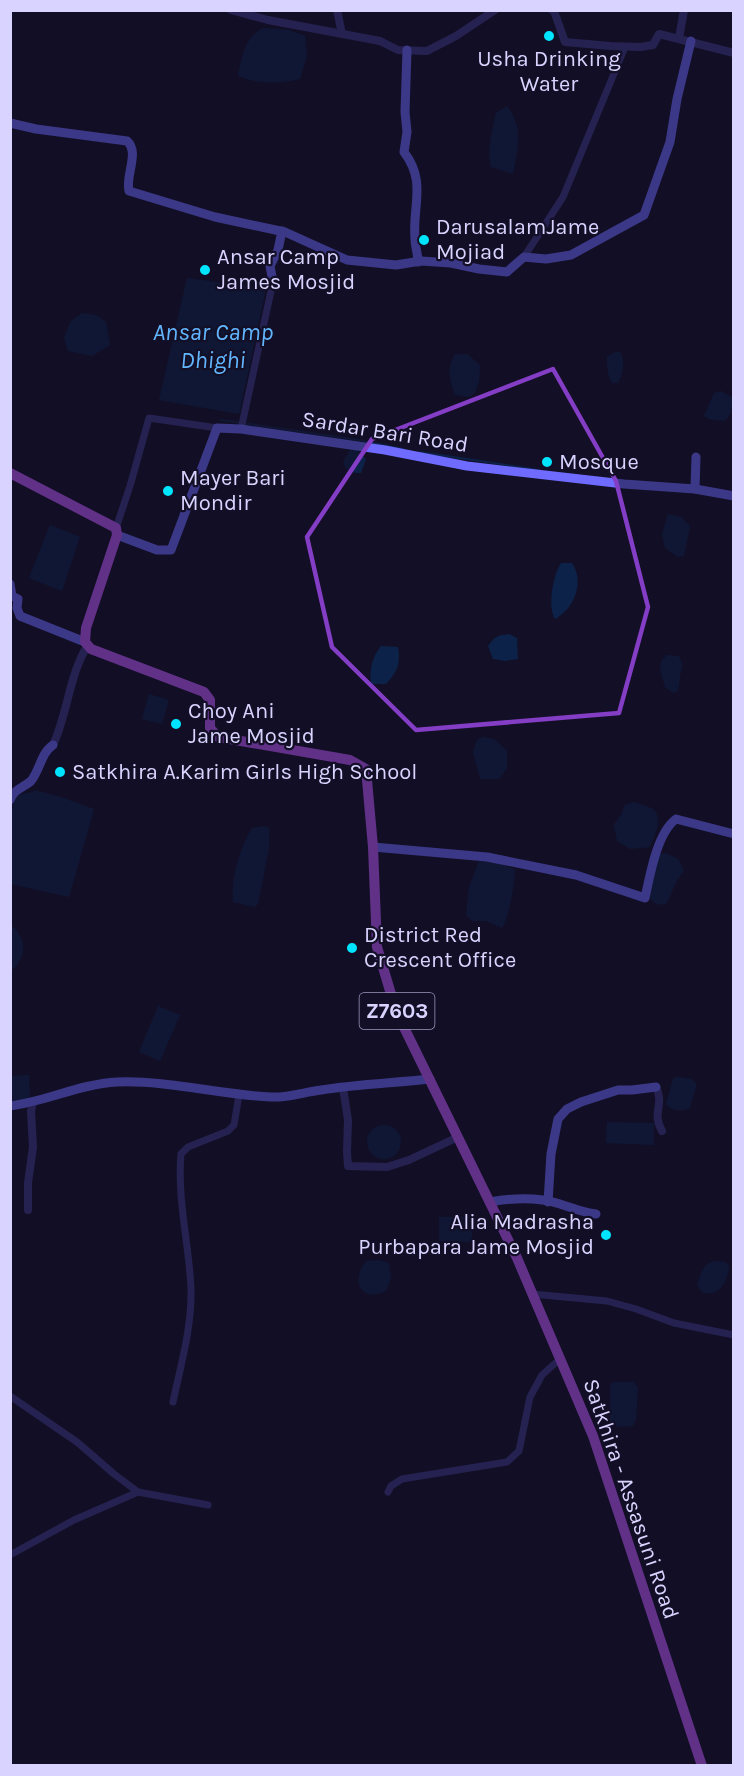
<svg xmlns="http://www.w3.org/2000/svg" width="744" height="1776" viewBox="0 0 744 1776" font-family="Karla,sans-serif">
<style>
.water{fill:#0c2248}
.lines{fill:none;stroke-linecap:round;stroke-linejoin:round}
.stream{stroke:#0c2248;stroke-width:2}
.minor{stroke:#3d3a85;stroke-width:7}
.tertiary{stroke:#3d3a85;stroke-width:8}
.secondary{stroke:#6f6bff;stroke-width:9}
.primary{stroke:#c25bff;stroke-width:10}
.marked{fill:none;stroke:#843dc5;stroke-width:4.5;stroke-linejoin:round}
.poi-dot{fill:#00e5ff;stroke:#130f26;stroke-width:2}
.labels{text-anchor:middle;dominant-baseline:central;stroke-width:4.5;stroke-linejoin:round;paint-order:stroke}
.shield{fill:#130f26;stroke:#9e99be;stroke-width:1.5}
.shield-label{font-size:21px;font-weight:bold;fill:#d9d4ff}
.poi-label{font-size:22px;fill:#d9d4ff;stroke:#130f26;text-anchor:start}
.street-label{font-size:22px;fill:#d9d4ff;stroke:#130f26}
.water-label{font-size:24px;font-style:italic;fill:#62b6ff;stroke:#130f26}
</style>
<rect width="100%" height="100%" fill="#130f26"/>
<g class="water">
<path d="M263,28L289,30L305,36L307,56L300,79C279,84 257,84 238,76C242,56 244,38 263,28Z"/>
<path d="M507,106C524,128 518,148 513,174L491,167C487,150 492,131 496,113Z"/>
<path d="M187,278L266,289L239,414L159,400Z"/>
<path d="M82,313L96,315L106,322L110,345L92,356L68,351L64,338L71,321Z"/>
<path d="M617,351L621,353C625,363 623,374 618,383H612C607,375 607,366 607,357Z"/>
<path d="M455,354H467L480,365L479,381L475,393L469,397L455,395C450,381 446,368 455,354Z"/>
<path d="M721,391L733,398L731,413L725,421L709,419L704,416L714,393Z"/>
<path d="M356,449L366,459L361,473C351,473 346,471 343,462L350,450Z"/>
<path d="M668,514L681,517L690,526L684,556L678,557L665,548L662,534Z"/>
<path d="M50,525L80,537L62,591L29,578Z"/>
<path d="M561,563H572C585,582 574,609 555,619C547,607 553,575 561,563Z"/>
<path d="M509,634L517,638L518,659L505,661L493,659L488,646C494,637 498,635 509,634Z"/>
<path d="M381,646L398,647C401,664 397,672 386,684H371C369,670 372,657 381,646Z"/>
<path d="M667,655L679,656L682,664L678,691L673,693L665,687L660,669L661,661Z"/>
<path d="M149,694L169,700L162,724L142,719Z"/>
<path d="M483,737L494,739L507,751V768L499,779H480L473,752L477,740Z"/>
<path d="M34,790L61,797L94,809L69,897L11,884C11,868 7,809 16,798C20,793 27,793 33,792Z"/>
<path d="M634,802C639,804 648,806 653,809C664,818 654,837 650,847L630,849L617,841L614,824L621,815L625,805Z"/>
<path d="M264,826L269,828V848L258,904L255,907L233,902C231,878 239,850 252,828Z"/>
<path d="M666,853L678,859L684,870L676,882L667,903C660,907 651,903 649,895L659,854Z"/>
<path d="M479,861L494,862L515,869C515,882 509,917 502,928L486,921H472L466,915L469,887Z"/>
<path d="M11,925C27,938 27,958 11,971Z"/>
<path d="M158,1006L180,1015L160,1061L139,1052Z"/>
<path d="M29,1075L30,1097L23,1101L11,1102V1076Z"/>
<path d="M676,1077L691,1079L696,1083V1087L690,1108C682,1112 671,1111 666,1104L673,1079Z"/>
<path d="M607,1122L654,1123V1145L606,1143Z"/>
<circle cx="384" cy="1142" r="17"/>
<path d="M439,1217H472V1242L439,1241Z"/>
<path d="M379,1260L389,1263L391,1278L386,1291C361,1303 350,1281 366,1261Z"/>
<path d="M717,1261L726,1262L729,1266C728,1281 719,1298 702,1292L697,1285C702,1272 702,1263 717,1261Z"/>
<path d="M615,1382H633L638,1387L636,1419L633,1426C625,1427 617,1428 610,1423V1384Z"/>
</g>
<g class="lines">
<g class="stream">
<path d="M221,420L359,440L403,449"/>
<path d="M420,452L539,470"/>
</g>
<g class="minor">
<path d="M524,257L563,197L625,47"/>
<path d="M241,429L273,282"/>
<path d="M116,528L130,486L149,418L217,428"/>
<path d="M532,1294L607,1301L636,1309L674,1323L734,1335"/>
<path d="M10,1396L77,1442L114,1474L138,1492L208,1505"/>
<path d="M173,1402C181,1364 192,1327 191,1288C189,1244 177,1199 181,1154L188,1147L228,1131L234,1125L239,1095"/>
<path d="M388,1492L391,1486L402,1479L507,1462L519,1451L530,1397L542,1375L560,1359"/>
<path d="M10,1555L74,1520L138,1492"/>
</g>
<g class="tertiary">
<path d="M231,10L268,20L380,41L398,50L427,51L456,36L495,10"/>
<path d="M337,10L342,34"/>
<path d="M552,10L554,11L565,42L610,46L640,47L653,45L659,34L734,53"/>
<path d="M679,38L684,10"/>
<path d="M53,745C68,713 69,674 88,645"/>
<path d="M656,1087C665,1104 651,1112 662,1131"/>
<path d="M343,1088L348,1120L347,1152L348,1166L387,1167L409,1160L458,1137"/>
<path d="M28,1210V1183L33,1147L31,1111L33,1102"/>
</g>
<g class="secondary">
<path d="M407,50L405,112L407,132L404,152C427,182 412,206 415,239C415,246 418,254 418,262"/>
<path d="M10,123L36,129L127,141C140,152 125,176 129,191L215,217L285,232L347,260L396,265L421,261L451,263L479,269L507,272L524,257L546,259L571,255L644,215L670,142L677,99L691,41"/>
<path d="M273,282L270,266L278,250L282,231"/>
<path d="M695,489L696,457"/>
<path d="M117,535L157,550H171L217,428L241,429L385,450L467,466L624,484L695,489L734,496"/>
<path d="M10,584L12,596L18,599L17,608L20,616L85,642"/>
<path d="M10,800C14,789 23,788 31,781C40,770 41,753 53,745"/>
<path d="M373,847L487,857L576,875L645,898C650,875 657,833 676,819L734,834"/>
<path d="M10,1106C47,1101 80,1084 117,1082C169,1080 220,1095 271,1097C288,1098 304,1092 321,1090C357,1084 394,1083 430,1079"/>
<path d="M490,1202C512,1198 538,1197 560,1204C573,1208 583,1213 596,1214"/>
<path d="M548,1202L551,1154L558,1119L567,1109L581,1102L618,1090H632L656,1087"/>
</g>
<path class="primary" d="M10,473L116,528L117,535L86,628L85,642L91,649L204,692L210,700V728L218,737L350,760L366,769L373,847L377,947L396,1011L517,1258L593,1436L702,1766"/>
</g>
<path d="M0 0H744V1776H0ZM553,369L616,481L648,607L619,713L416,730L332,647L307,537L372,439Z" fill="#130f26" fill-opacity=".55" fill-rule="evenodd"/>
<path class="marked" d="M553,369L616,481L648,607L619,713L416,730L332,647L307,537L372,439Z"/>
<g class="poi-dot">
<circle cx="549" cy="36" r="6"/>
<circle cx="424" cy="240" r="6"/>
<circle cx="205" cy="270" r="6"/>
<circle cx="547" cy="462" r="6"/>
<circle cx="168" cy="491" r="6"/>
<circle cx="176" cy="724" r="6"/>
<circle cx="60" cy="772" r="6"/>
<circle cx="352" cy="948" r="6"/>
<circle cx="606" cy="1235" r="6"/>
</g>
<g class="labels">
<rect class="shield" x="359.5" y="993" width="75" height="36" rx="4.5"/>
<g class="shield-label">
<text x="397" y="1011">Z7603</text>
</g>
<g class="poi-label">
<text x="549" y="59" text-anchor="middle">Usha Drinking<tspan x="549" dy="25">Water</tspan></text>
<text x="436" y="227">DarusalamJame<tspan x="436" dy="25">Mojiad</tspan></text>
<text x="217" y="257">Ansar Camp<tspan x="217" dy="25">James Mosjid</tspan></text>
<text x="559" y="462">Mosque</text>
<text x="180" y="478">Mayer Bari<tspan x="180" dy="25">Mondir</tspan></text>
<text x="188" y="711">Choy Ani<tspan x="188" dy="25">Jame Mosjid</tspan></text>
<text x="72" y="772">Satkhira A.Karim Girls High School</text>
<text x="364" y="935">District Red<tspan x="364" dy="25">Crescent Office</tspan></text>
<text x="594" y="1222" text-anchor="end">Alia Madrasha<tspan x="594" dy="25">Purbapara Jame Mosjid</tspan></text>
</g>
<g class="street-label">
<text transform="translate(385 432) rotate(9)">Sardar Bari Road</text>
<text transform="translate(631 1499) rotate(71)">Satkhira - Assasuni Road</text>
</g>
<g class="water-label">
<text x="213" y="332">Ansar Camp<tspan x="213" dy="28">Dhighi</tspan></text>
</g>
</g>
<rect width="744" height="1776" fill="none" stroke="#d9d4ff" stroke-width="24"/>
</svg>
